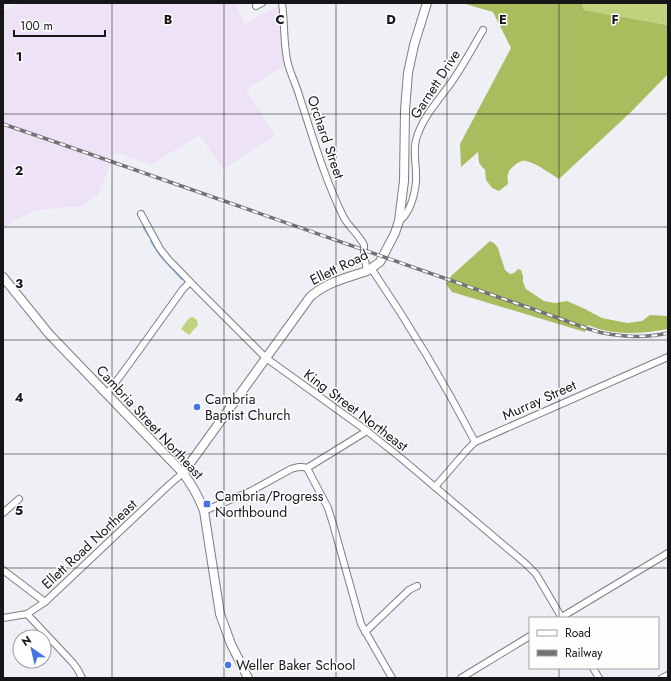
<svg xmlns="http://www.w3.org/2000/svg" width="671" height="681" viewBox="0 0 671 681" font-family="Jost,sans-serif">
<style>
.industrial{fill:#ede2f6}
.green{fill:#c0d27e}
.forest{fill:#a9bd5f}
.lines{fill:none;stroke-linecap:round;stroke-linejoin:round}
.stream{stroke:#81b3fe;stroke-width:2}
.street-casing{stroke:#7d7e83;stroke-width:8}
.secondary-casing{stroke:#7d7e83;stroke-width:10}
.street{stroke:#fff;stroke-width:6}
.secondary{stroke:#fff;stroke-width:8}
.rail-casing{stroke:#737377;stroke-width:3.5}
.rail{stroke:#fefeff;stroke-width:2;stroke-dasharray:6;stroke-linecap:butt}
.grid{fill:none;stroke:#161618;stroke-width:1;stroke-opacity:0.55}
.poi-dot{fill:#4475e7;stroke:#fefeff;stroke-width:1.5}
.labels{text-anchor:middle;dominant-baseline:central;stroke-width:3;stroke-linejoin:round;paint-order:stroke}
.street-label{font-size:14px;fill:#161618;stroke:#fefeff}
.poi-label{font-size:14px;fill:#161618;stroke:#fefeff;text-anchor:start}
.grid-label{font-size:13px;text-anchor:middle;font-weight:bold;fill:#161618;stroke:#fefeff;stroke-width:3;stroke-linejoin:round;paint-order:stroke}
</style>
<rect width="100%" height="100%" fill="#eff0f6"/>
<path class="industrial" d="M21,3H235L245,24L278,6L281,47L285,66L246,89L275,136L223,169L199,135L151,165L115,152L98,195L80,207H66L40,210L30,213L18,219L3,229V11Z"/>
<g class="green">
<path d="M582,3H668V25L584,10Z"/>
<path d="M193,317L197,320L198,325L189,335L181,329L189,318Z"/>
</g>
<g class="forest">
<path d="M462,3H582L584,10L668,25V74L631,112L559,179C550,174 537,163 526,161C523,160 518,162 515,165C507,171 507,175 508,184L499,191L492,188L486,180L485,170L479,163L478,152L461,167L460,144L511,48L493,12Z"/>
<path d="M490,241L495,244L498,248L505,270L510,274L514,273L518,269L521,270L523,276V282L526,289L544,301L555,303L567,301L585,309L602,318L627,323L642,321L650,315L668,316V329C641,334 613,336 588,325L585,332L452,292L446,284L451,276Z"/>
</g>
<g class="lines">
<g class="stream">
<path d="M144,228L149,236"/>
<path d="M151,241L160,255L182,279"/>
</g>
<g class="street-casing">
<g id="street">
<path d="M282,3C285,23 283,44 288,64C291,75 297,87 300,98C313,138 325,180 344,218C350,228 359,235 364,245V255L367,271"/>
<path d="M256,6L262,3"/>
<path d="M141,214L160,249L168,259L197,289L266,358L367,431L402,459L526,564L536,574L562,618"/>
<path d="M399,221C402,219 405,216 407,212C413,203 417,184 416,174C416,162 413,151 416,140C422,117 440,99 453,80C464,64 473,47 483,30"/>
<path d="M371,268C409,324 444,382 475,442"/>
<path d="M107,394L132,360L183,289L190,282"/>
<path d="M307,468L328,508L333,524L361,624L392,678"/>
<path d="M435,487L467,450L475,442L668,357"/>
<path d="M204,511L251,491L291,469C297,467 301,466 307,468L367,431"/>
<path d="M3,513L19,499"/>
<path d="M3,570L45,602"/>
<path d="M27,614L73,663L78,670L82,678"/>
<path d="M3,618L27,614L45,602L170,484L183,473"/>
<path d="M560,618L668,553"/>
<path d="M365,632L409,590L417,586"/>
<path d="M593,668L599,678"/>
<path d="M461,678L530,636"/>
<path d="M662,678L668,675"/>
</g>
</g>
<g class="secondary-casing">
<g id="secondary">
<path d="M3,277L49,334L183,473C192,485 199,497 204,511L220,614L231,644L248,678"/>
<path d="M183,473L310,297C327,282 346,278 367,271L380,262L395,233L399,221L404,181L405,110L408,73L414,45L427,3"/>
</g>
</g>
<use href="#street" class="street"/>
<use href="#secondary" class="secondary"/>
<g class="rail-casing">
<path id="rail" d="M3,124L64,145L561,319C575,324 589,330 603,333C624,337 647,338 668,333"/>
</g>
<use href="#rail" class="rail"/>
</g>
<path class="grid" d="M112,3V678M224,3V678M336,3V678M447,3V678M559,3V618M3,114H668M3,227H668M3,340H668M3,454H668M3,568H668M559,668V678"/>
<g class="poi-dot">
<circle cx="197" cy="407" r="4"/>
<rect x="203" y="500" width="8" height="8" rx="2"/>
<circle cx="228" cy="665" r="4"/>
</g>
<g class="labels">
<g class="street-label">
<text transform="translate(435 84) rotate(-57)">Garnett Drive</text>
<text transform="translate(326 137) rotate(71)">Orchard Street</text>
<text transform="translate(339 267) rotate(-26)">Ellett Road</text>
<text transform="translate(539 400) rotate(-24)">Murray Street</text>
<text transform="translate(356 410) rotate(37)">King Street Northeast</text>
<text transform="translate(150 422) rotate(47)">Cambria Street Northeast</text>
<text transform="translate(89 544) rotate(-43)">Ellett Road Northeast</text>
</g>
<g class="poi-label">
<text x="205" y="399">Cambria<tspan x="205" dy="16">Baptist Church</tspan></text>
<text x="215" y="496">Cambria/Progress<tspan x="215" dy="16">Northbound</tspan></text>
<text x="236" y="665">Weller Baker School</text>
</g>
</g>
<g class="grid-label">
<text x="168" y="24">B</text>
<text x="280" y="24">C</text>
<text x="391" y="24">D</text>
<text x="503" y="24">E</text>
<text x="615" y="24">F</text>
<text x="19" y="61">1</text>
<text x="19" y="175">2</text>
<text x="19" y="288">3</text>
<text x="19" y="402">4</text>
<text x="19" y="515">5</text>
</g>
<rect width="671" height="681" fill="none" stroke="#161618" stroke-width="8"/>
<rect x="529" y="617" width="130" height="52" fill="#fefeff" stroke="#a1a1a3"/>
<rect x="537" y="630" width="20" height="6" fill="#ffffff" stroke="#a1a1a3"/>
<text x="565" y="637" font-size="12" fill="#161618">Road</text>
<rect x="537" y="650" width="20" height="6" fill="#737377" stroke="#a1a1a3"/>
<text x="565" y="657" font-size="12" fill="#161618">Railway</text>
<g transform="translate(32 649) rotate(326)"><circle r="19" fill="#fefeff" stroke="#a1a1a3"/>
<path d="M0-3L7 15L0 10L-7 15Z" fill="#4475e7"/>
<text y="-6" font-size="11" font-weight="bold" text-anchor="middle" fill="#161618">N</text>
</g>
<path d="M14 30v6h91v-6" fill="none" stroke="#161618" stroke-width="2"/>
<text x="20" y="30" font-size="12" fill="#161618" stroke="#fefeff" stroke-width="3" paint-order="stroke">100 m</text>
</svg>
